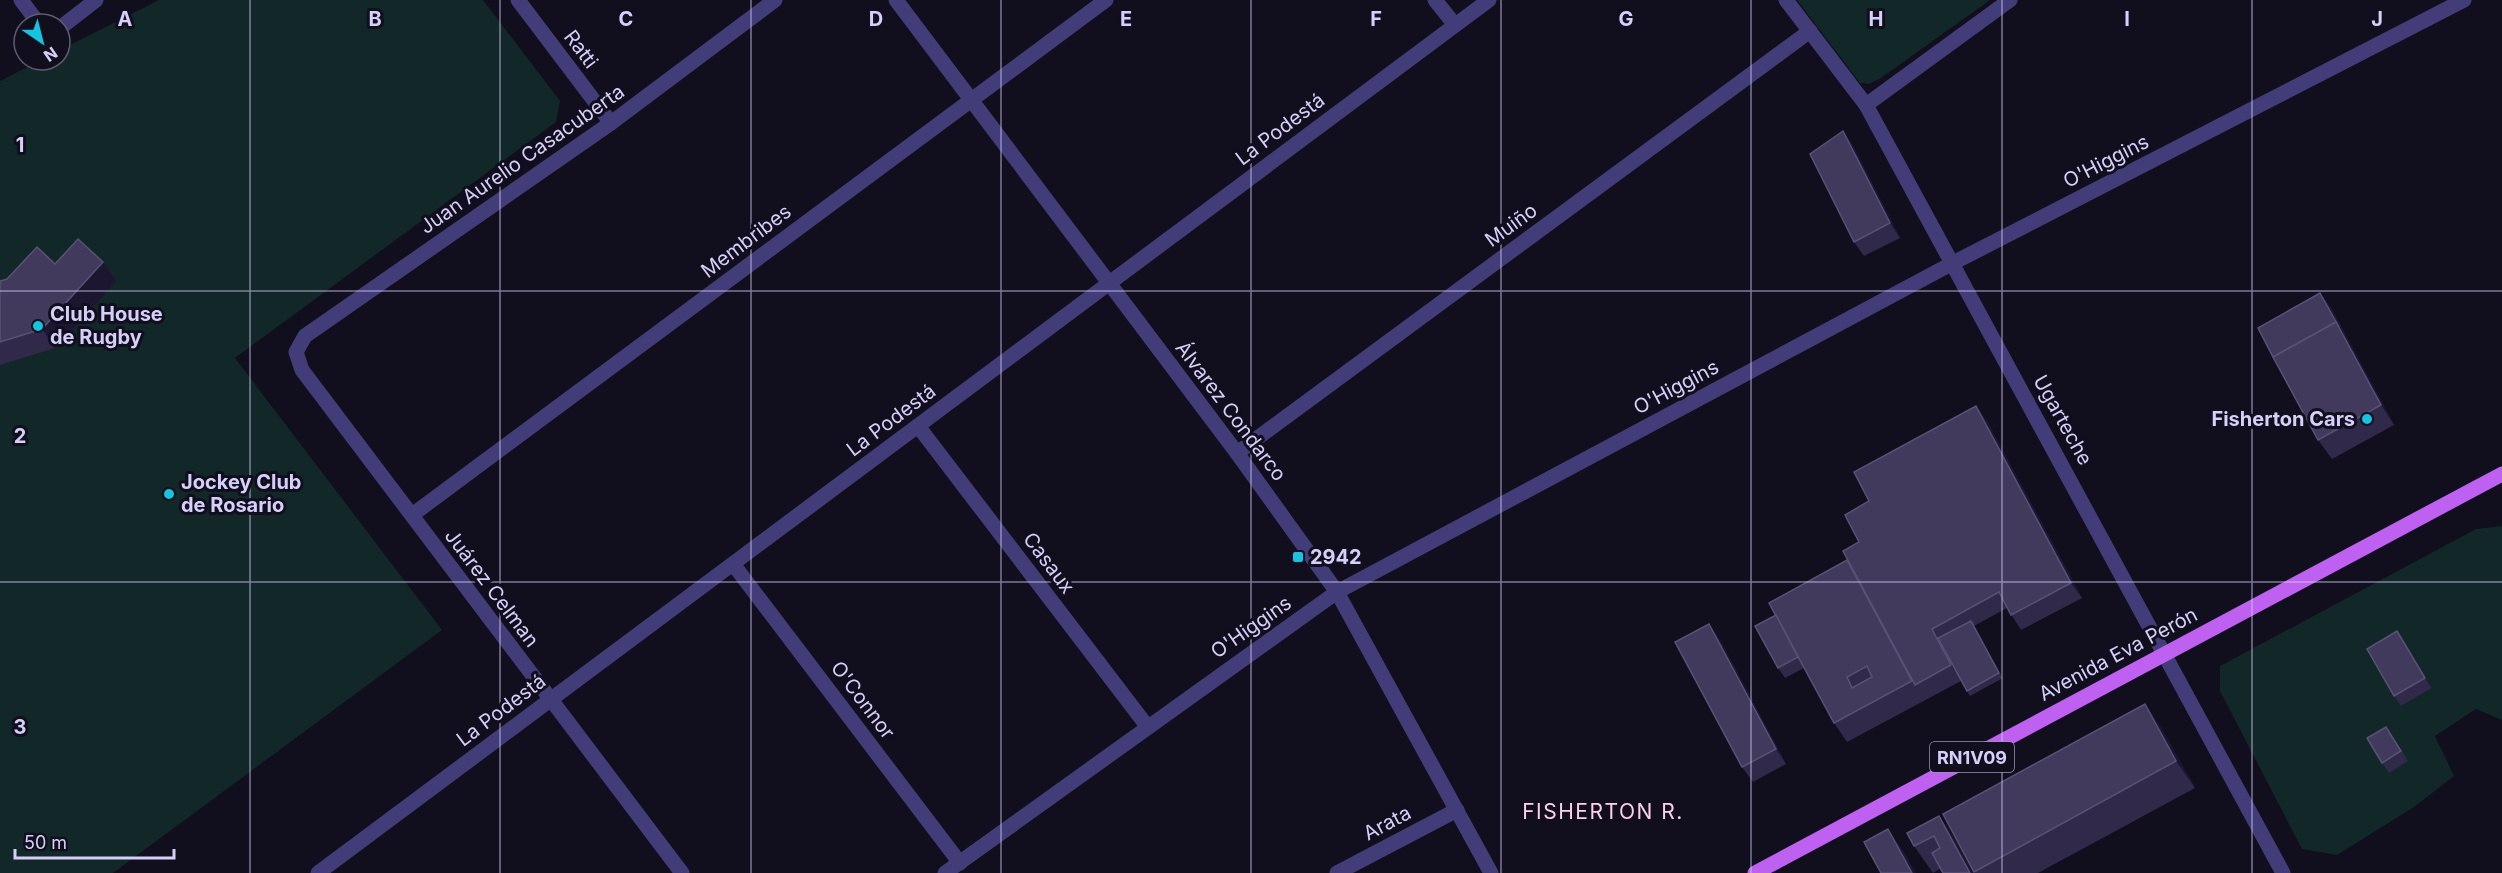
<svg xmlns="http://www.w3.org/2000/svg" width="2502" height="873" viewBox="0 0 2502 873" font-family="Inter,sans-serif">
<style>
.green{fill:#122727}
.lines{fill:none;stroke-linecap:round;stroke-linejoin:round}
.street{stroke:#423d78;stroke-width:15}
.primary{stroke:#bf61f0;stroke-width:15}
.wall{fill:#30294a}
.shaded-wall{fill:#1c1630}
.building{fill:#423a5d;stroke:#595276;stroke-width:1.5;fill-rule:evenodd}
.grid{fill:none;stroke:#d6cffa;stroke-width:1.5;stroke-opacity:0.55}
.poi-dot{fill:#15c4e0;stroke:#110e1d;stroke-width:2}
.labels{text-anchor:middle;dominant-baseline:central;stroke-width:6;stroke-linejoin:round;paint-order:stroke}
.shield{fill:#110e1d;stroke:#9b95b8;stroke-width:1.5}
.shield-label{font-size:18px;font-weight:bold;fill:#d6cffa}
.street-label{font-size:20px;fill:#d6cffa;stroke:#110e1d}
.poi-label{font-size:20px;font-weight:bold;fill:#d6cffa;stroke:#110e1d;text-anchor:start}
.neighbourhood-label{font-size:21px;letter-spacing:1.5px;fill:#fbd1ea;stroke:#110e1d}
.grid-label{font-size:20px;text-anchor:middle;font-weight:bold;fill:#d6cffa;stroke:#110e1d;stroke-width:6;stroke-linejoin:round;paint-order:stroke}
</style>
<rect width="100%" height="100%" fill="#110e1d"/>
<g class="green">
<path d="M159,0H483L560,101L556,122L235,358L442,630L113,873H0V81L41,60H60V50Z"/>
<path d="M1797,0H1990L1881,78L1869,84L1860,83Z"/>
<path d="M2502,526V720L2476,709L2435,736L2454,776L2414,807L2337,855L2302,849L2220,691V666L2476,529Z"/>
</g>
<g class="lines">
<g class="street">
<path d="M21,0L39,24"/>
<path d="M518,0L611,123"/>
<path d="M896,0L1237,453L1337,592L1491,873"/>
<path d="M1435,0L1455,25"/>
<path d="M1786,0L1866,105L2283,873"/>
<path d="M60,28L96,0"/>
<path d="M1866,105L2010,0"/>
<path d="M918,426L1147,726"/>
<path d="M1237,453L1810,31"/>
<path d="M412,515L1106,0"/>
<path d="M733,564L960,863"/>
<path d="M318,873L1489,0"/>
<path d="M682,873L302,370L296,352L305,336L611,123L775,0"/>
<path d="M945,873L1337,592L1953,263L2464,0"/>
<path d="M1337,873L1457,810"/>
</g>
<path class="primary" d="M1755,873L2502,474"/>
</g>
<g class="wall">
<path d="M1843,131L1853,146L1900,238L1864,256L1854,242Z"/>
<path d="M103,262L117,281L55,348L0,365V281Z"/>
<path d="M2320,293L2331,308L2394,425L2332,459L2318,440Z"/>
<path d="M1987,421L2082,598L2021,630L2007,608L1974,626L2003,678L1970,696L1961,681L1847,742L1834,723L1804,668L1785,678L1778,668L1776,615L1847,560L1859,542L1869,501Z"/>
<path d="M1719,638L1786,764L1753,782L1742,767Z"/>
<path d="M2404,641L2432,688L2401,706L2394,696Z"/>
<path d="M2145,704L2163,731L2195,788L2038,873H1975L1943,814Z"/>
<path d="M2393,737L2408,761L2389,773L2382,763Z"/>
<path d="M1939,816L1957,842L1974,873H1943L1940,869L1933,873L1914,846Z"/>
</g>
<g class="shaded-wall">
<path d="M1843,131L1853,146L1900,238L1890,223Z"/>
<path d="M103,262L117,281L55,348L42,329Z"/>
<path d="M2320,293L2331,308L2394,425L2381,405Z"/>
<path d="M1976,406L1987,421L2082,598L2071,583Z"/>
<path d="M1971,621L1974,626L2003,678L1999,673Z"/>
<path d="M1709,624L1719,638L1786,764L1776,749Z"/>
<path d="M1932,629L1942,643L1962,680L1951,665Z"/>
<path d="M2397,631L2404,641L2432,688L2425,678Z"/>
<path d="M2145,704L2163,731L2195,788L2176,761Z"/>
<path d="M1939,816L1957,842L1974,873H1970Z"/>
<path d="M1888,829L1906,855L1916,873H1912Z"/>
</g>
<g class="building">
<path d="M1843,131L1890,223L1854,242L1810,154Z"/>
<path d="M78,239L103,262L42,329L0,342V281L7,279L37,247L55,264Z"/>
<path d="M2320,293L2339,327L2336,322L2273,357L2258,328Z"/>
<path d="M2336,322L2381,405L2318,440L2273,357Z"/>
<path d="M1976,406L2071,583L2011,615L1999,592L1932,629L1951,665L1915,685L1843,551L1859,542L1845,515L1869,501L1854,472Z"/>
<path d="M1847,560L1912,681L1834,723L1769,603ZM1867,666L1872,677L1852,688L1847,677Z"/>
<path d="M1776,615L1798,657L1778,668L1755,626Z"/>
<path d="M1971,621L1999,673L1967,691L1938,638Z"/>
<path d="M1709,624L1776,749L1742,767L1675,642Z"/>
<path d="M2397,631L2425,678L2394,696L2367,649Z"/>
<path d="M2145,704L2176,761L1974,872L1943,814Z"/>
<path d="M2386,727L2401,751L2382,763L2367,738Z"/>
<path d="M1939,816L1970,873H1943L1932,853L1940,848L1934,836L1914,846L1907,833Z"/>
<path d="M1888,829L1912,873H1881L1864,842Z"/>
</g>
<path class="grid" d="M250,0V873M500,0V873M751,0V873M1001,0V873M1251,0V873M1501,0V873M1751,0V873M2002,0V873M2252,0V873M0,291H2502M0,582H2502"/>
<g class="poi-dot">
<circle cx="38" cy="326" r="6"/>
<circle cx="2367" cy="419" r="6"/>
<circle cx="169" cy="494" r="6"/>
<rect x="1292" y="551" width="12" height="12" rx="3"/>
</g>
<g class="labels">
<rect class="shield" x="1930" y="742" width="84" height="30" rx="4.5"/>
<g class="shield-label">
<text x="1972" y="757">RN1V09</text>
</g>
<g class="street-label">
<text transform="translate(581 49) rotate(53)">Ratti</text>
<text transform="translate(1280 129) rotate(-37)">La Podestá</text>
<text transform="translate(522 159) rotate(-35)">Juan Aurelio Casacuberta</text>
<text transform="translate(2106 161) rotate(-27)">O'Higgins</text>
<text transform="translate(1511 225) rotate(-36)">Muiño</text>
<text transform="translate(746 241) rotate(-37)">Membribes</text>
<text transform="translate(1676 387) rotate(-28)">O'Higgins</text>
<text transform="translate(1231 411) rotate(53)">Álvarez Condarco</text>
<text transform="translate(891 420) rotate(-37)">La Podestá</text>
<text transform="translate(2063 420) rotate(61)">Ugarteche</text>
<text transform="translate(1049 563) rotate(53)">Casaux</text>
<text transform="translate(492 588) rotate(53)">Juárez Celman</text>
<text transform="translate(1251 627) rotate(-35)">O'Higgins</text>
<text transform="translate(2118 654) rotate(-28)">Avenida Eva Perón</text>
<text transform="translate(863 700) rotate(53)">O'Connor</text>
<text transform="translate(501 710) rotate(-37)">La Podestá</text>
<text transform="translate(1387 823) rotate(-28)">Arata</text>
</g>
<g class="poi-label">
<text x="50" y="314">Club House<tspan x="50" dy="23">de Rugby</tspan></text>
<text x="2355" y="419" text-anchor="end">Fisherton Cars</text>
<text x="181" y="482">Jockey Club<tspan x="181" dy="23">de Rosario</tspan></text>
<text x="1310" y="557">2942</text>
</g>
<g class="neighbourhood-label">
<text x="1603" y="811">FISHERTON R.</text>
</g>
</g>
<g class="grid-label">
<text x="125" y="26">A</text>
<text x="375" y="26">B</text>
<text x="626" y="26">C</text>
<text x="876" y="26">D</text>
<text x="1126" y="26">E</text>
<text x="1376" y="26">F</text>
<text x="1626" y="26">G</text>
<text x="1876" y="26">H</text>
<text x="2127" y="26">I</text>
<text x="2377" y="26">J</text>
<text x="20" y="152">1</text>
<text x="20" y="443">2</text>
<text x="20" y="734">3</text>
</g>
<g transform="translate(42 42) rotate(145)"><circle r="28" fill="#110e1d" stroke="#605b75" stroke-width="1.5"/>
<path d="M0-4.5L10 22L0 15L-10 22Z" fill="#15c4e0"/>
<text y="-9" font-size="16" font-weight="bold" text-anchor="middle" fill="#d6cffa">N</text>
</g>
<path d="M15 849v9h159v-9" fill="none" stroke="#d6cffa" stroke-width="3"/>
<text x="24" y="849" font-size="18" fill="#d6cffa" stroke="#110e1d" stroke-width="4.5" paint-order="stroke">50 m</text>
</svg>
